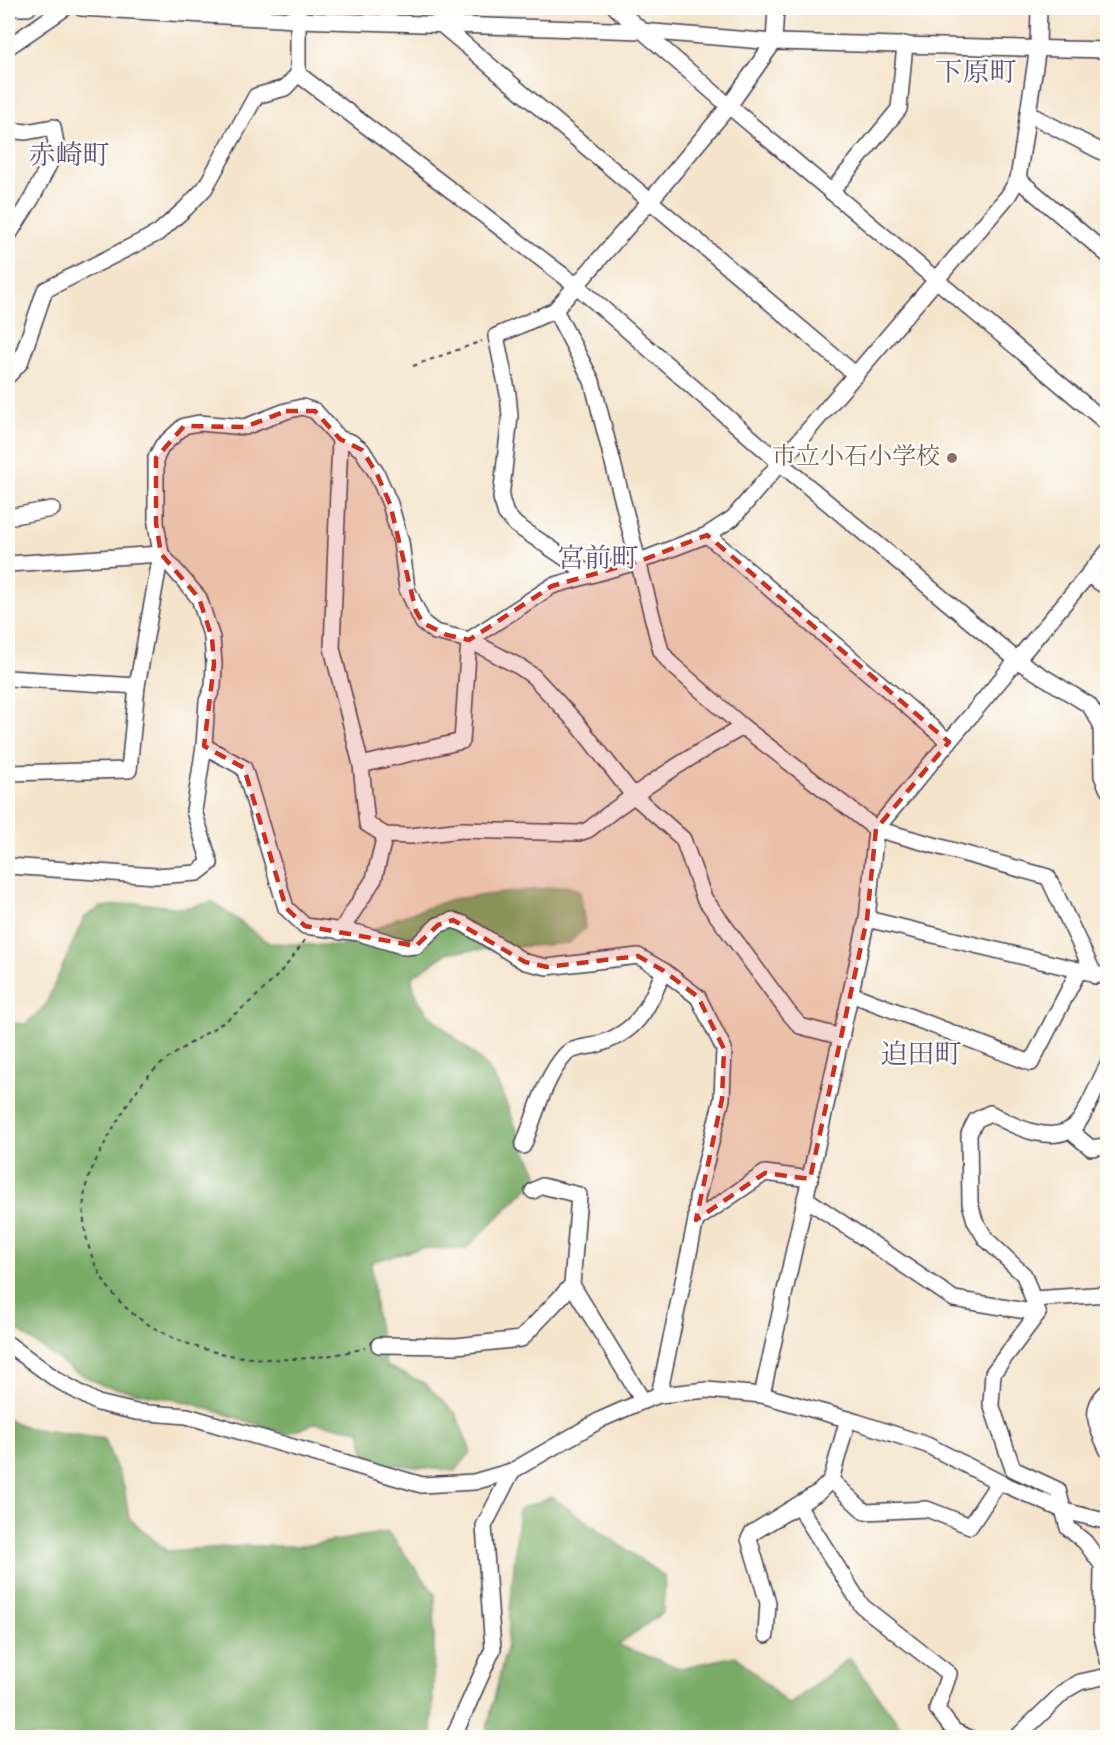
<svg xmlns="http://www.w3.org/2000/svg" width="1115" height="1745" viewBox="0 0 1115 1745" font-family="'Sorts Mill Goudy','Noto Serif JP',serif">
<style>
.forest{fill:#7aac68;stroke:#4e6752;stroke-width:1.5}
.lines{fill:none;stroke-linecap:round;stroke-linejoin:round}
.minor-casing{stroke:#423f51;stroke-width:18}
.path{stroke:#423f51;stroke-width:2;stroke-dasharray:4.5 4.5;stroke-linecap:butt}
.minor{stroke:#fff;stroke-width:15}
.marked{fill:#c8321e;fill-opacity:0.2;stroke:#c8321e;stroke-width:4.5;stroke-dasharray:12 8;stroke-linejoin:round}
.education-dot{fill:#8d6e63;stroke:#fdfcf7;stroke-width:2}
.labels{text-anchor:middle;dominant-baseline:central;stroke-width:4.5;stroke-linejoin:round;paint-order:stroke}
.education-label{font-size:24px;fill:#785e54;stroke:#fdfcf7;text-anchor:end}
.quarter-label{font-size:27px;fill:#60547b;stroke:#fdfcf7}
</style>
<rect width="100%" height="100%" fill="#fdfcf7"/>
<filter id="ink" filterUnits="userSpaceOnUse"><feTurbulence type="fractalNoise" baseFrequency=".0167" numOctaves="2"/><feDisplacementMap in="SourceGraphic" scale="12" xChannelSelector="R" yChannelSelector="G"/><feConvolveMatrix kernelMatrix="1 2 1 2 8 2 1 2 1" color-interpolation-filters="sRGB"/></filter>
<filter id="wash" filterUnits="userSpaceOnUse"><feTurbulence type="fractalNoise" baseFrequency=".008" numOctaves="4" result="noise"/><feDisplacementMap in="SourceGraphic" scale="24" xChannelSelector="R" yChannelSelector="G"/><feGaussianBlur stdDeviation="1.35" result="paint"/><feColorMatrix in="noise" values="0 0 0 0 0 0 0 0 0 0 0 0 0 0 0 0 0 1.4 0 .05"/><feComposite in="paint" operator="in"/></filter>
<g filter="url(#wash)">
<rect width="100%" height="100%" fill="#f4e4cb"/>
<g class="forest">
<path d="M565,886L580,890L585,928L569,943L449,952L412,977C413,1017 465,1039 488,1069C501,1086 506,1104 514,1123C521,1141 530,1159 539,1177L465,1249L422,1248L371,1262L376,1315L386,1366L424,1383L456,1414L471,1452L455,1471L367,1462L360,1430L316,1423L287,1434L187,1402L104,1386L71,1369L8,1323V1023L26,1024L45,1006L84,918L101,907L137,903L182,908L213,902L269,943L343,946L395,919L452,899Z"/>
<path d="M8,1420L29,1428L104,1439L124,1486L129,1518L167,1551L244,1546H303L388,1532L435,1594L432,1737H8Z"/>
<path d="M552,1497L665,1577L663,1612L618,1645L680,1668L736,1656L789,1705L849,1658L909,1737H485L507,1645L519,1509Z"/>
</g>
</g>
<g filter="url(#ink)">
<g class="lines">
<g class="minor-casing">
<g id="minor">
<path d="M8,8H28"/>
<path d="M81,8L296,20L642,31L774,42L1108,50"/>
<path d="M616,8L729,106L1108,424"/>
<path d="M443,26L856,375"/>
<path d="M8,47L65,8"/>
<path d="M298,74L577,286L780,463L1018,661L1089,705L1101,724L1102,776L1108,790"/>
<path d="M1029,114L1108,155"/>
<path d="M8,130L26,132L53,127L57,149L32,198L8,236"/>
<path d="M1018,179L1108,255"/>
<path d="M831,192L899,109L905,44"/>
<path d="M555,310L592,381L661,651L670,663L743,727L876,829L1048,877L1095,976"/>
<path d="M8,376L20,363L45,290L158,233L186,208L205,188L256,96L285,88L298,74V8"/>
<path d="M340,439L332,648L361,765L367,824L385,835L410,836L462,830L579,833L588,830C637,791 688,757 743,727"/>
<path d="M8,517L52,509"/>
<path d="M707,535L949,742"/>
<path d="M8,564L161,554"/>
<path d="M589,574L516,525L506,514L501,498L510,416L508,394L496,336L555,310L650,201L729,106L774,42L776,8"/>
<path d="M1088,575L1108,588"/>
<path d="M469,640L552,586L640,561L707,535L733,518L1008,196L1018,179L1038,47L1039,8"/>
<path d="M8,678L137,686"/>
<path d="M204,746L244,768L286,908L305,926L359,933L405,947L416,946L438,925L453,920L464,924L525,962L547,967L638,956L664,971L698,997L724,1049L722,1099L697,1198L696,1220L659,1395"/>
<path d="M361,765L462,741L469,640"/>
<path d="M8,773L129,770L137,686L161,554L156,523V458L162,446L184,426L199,423L245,427L286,411L302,407L315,411L340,439L351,442L362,450L377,474L390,504L401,542L407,589L423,623L435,632L469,640L520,667L533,676L577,723L632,794L683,839L704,898L788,1012L800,1026L842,1037"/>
<path d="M8,866L156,876L197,873L210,863L194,811L204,746L207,701L213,687L214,664L212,638L199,598L161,554"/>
<path d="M867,919L1108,977"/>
<path d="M340,932L374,879L385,835"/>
<path d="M851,994L1031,1063L1078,972"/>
<path d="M1069,1130L1091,1148L1105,1146L1108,1142"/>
<path d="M523,1146C535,1117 544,1078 566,1054C572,1048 588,1047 596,1045C639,1032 647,1009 664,971"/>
<path d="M533,1191L542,1186L579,1195L572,1285L643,1401"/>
<path d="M805,1198L954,1299L1038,1313"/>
<path d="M696,1220L765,1173L810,1179"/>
<path d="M1033,1299L1108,1294"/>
<path d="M1038,1313L993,1373L991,1404L1013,1469L1058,1490L1068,1528L1085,1542L1102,1565L1101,1632L1108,1660"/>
<path d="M1038,1313L1024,1275L986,1239L975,1221L970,1203L969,1134L976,1120L990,1113C1013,1126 1059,1150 1080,1120C1091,1103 1098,1083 1108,1065"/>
<path d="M8,1344L57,1380L98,1403L136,1412L187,1416L422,1485L474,1482L512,1471L602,1419L643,1401L659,1395L707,1390L762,1395L857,1422L927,1445L999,1482L1065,1511L1108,1522"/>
<path d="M379,1345L456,1346L521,1339L572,1285"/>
<path d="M1108,1391C1086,1409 1098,1430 1108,1451"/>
<path d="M762,1395L867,919L876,829L1108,551"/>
<path d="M831,1480L865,1512L927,1509L970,1526L999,1482"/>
<path d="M798,1505L862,1606L949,1674L937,1709L954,1731L970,1738"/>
<path d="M766,1635L768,1603L749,1539L752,1533L819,1492L831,1480L848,1419"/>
<path d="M453,1738L493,1649L484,1526L512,1471"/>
<path d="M1016,1738L1066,1690L1080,1682L1108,1676"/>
</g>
</g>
<g class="path">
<path d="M413,366L482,341"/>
<path d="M305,940C283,973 255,1001 222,1023C198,1039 172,1053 151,1073C137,1087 126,1107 115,1125C106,1142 88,1171 85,1191C77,1242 102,1296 146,1323C210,1364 293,1367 365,1348"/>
</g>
<use href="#minor" class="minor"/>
</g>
</g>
<path class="marked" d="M286,411H315L340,439L362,450L377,474L390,504L416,611L423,623L447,635L469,640L552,586L640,561L707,535L949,742L876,829L867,919L810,1179L765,1173L696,1220L722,1099L724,1049L698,997L664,971L638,956L547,967L525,962L453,920L438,925L416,946L305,926L286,908L244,768L204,746L214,664L212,638L199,598L161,554L156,523V458L184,426L245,427Z"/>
<circle class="education-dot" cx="952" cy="458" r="6"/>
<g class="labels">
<g class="education-label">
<text x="940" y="458">市立小石小学校</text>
</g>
<g class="quarter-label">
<text x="976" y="74">下原町</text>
<text x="69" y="157">赤崎町</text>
<text x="598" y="560">宮前町</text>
<text x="921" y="1056">迫田町</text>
</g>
</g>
<rect width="1115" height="1745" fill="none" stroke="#fdfcf7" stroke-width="30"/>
</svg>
